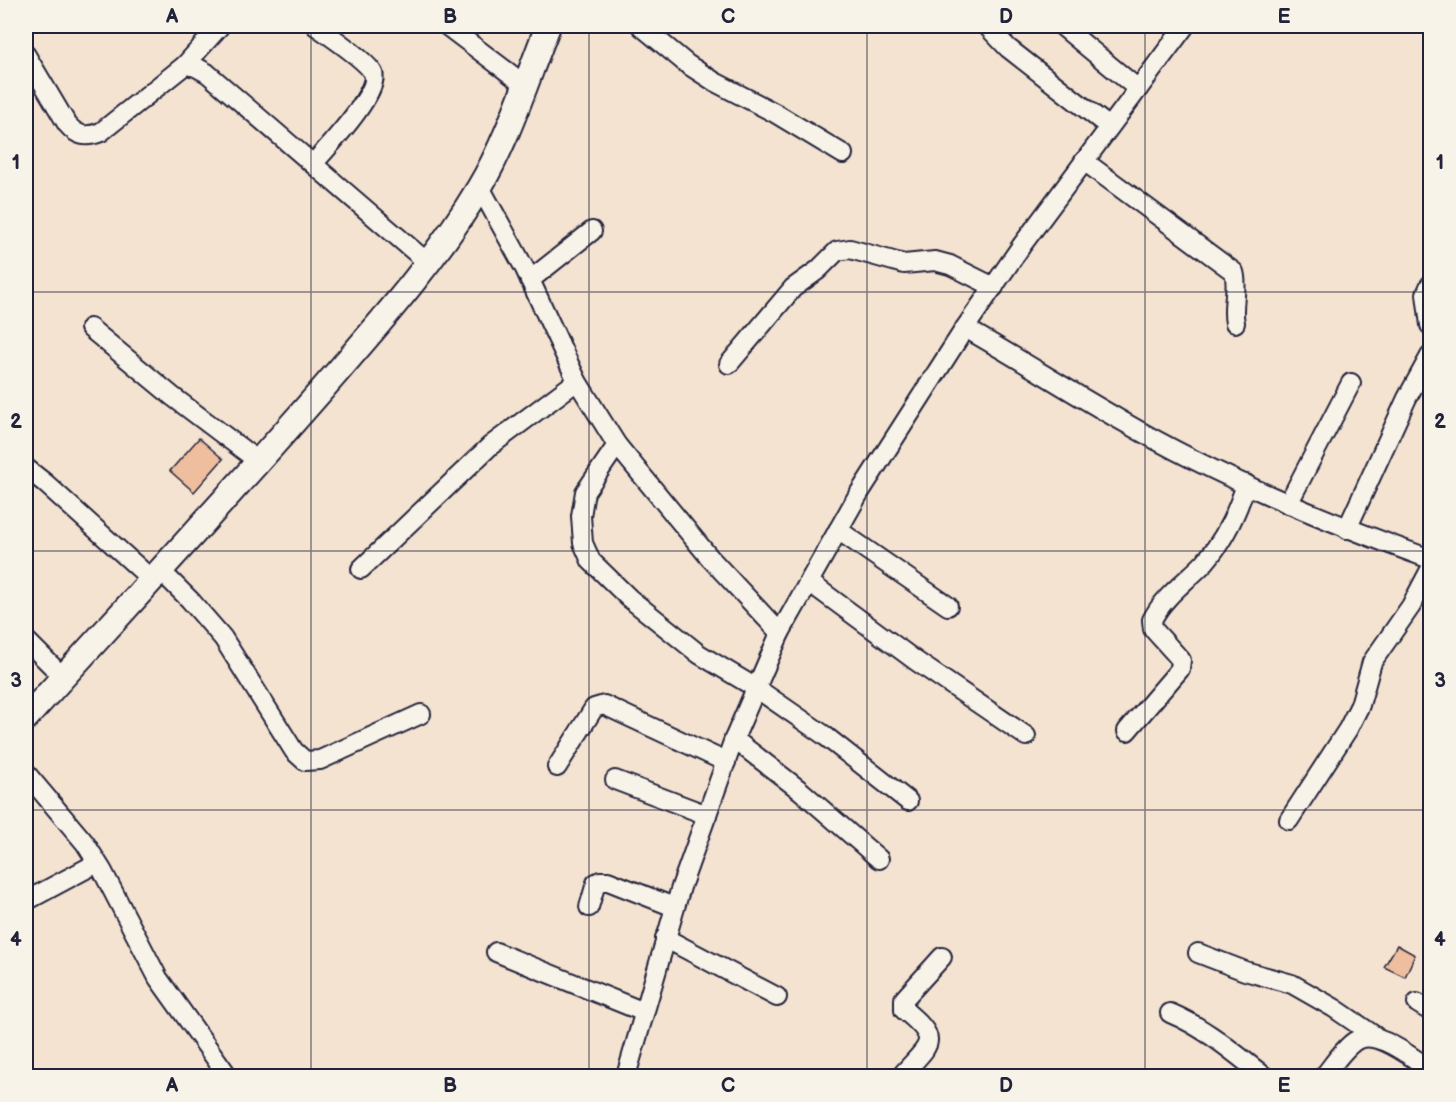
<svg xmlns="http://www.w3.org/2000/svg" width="1456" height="1102" viewBox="0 0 1456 1102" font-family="'Balsamiq Sans',sans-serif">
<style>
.building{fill:#efbe9f;stroke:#22223b;stroke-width:1.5}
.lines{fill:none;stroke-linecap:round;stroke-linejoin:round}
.minor-casing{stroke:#22223b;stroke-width:22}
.secondary-casing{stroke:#22223b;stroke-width:28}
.minor{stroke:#f7f3e8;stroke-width:18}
.secondary{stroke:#f7f3e8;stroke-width:24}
.grid{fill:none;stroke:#22223b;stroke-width:1.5;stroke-opacity:0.55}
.neatline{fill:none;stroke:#22223b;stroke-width:2}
.grid-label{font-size:20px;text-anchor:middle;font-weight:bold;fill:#22223b}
</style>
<rect width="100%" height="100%" fill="#f5e3d2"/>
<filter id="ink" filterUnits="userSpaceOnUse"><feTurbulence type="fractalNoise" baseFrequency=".0167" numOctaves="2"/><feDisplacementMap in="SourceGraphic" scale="12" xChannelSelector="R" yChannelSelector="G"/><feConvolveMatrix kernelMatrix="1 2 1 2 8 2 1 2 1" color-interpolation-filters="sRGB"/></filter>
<g filter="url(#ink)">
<g class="building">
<path d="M199,438L223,459L194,492L170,471Z"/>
<path d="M1397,945L1415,955L1405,977L1384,967Z"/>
</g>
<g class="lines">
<g class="minor-casing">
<g id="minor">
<path d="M447,26L525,85"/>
<path d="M641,26L687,64L715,82L775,113L843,154"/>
<path d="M987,26L1008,48L1108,126"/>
<path d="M1062,26L1138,89"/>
<path d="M26,55L67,124C77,136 86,138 101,132L185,65L196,67L207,73L428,263"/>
<path d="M185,65L220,26"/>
<path d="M1084,161L1234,272C1239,288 1231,306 1235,323"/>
<path d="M313,164C326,149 381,91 373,73C367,61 329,35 316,26"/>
<path d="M480,187L525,269L577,381L617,445L710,558L780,633"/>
<path d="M530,280L592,231"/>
<path d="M1430,285L1426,294L1430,325"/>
<path d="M90,328L172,396L258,461"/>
<path d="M965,328C1018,358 1069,391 1122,421C1220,478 1325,521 1430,559"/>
<path d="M729,364L793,288L818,270L837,251L850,249L904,264L935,261L950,265L994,287"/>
<path d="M617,445L585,492L581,516L583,543L591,561L629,598L699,654L756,688L824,735L908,801"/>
<path d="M26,468L45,483L151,579"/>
<path d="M1288,504L1351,383"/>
<path d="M1347,529L1407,398L1430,356"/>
<path d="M838,530L948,606"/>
<path d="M361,569L490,446L577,381"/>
<path d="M160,570L190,600L223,638L294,751L305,761L320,760L421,714"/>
<path d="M809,582L916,661L1026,736"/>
<path d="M26,640L63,677"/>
<path d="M1127,731L1180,669L1181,660L1153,629L1152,620C1163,597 1188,580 1205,562C1225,539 1237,513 1246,484"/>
<path d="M734,739L801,791L879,859"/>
<path d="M557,767L594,708L604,705L726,762"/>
<path d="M26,773L85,843L102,870L158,978L228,1076"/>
<path d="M615,780L707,815"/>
<path d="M1289,820L1348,729L1360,705L1372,662L1411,606L1430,570"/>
<path d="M26,901L97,863"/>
<path d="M589,907L596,883L600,881H608L674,907"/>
<path d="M665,938L777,997"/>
<path d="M496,952L644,1012"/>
<path d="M1198,953L1245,971L1292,984L1334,1008L1375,1036"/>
<path d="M1417,1003L1430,1011"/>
<path d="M1170,1013C1206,1028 1234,1053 1264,1076"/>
<path d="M626,1076L681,887L734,739L780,633L858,495L965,328L1022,245L1185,26"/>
<path d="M901,1076C929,1044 943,1042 904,1010V999L942,957"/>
<path d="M1324,1076C1333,1065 1343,1049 1355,1041C1375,1027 1412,1058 1430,1069"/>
</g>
</g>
<g class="secondary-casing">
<path id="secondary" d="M26,718C124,610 224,502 320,392C376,327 435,262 479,188C508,140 527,78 548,26"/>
</g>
<use href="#minor" class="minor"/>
<use href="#secondary" class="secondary"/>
</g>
</g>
<path class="grid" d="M311,26V1076M589,26V1076M867,26V1076M1145,26V1076M26,292H1430M26,551H1430M26,810H1430"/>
<rect width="1456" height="1102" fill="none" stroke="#f7f3e8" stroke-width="66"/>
<rect x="33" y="33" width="1390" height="1036" class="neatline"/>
<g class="grid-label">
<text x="172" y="23">A</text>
<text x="450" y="23">B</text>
<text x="728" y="23">C</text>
<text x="1006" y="23">D</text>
<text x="1284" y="23">E</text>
<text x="16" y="169">1</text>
<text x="1440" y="169">1</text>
<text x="16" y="428">2</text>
<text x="1440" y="428">2</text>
<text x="16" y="687">3</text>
<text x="1440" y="687">3</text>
<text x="16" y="946">4</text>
<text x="1440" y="946">4</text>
<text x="172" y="1092">A</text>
<text x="450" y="1092">B</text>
<text x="728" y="1092">C</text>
<text x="1006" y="1092">D</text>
<text x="1284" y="1092">E</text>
</g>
</svg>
